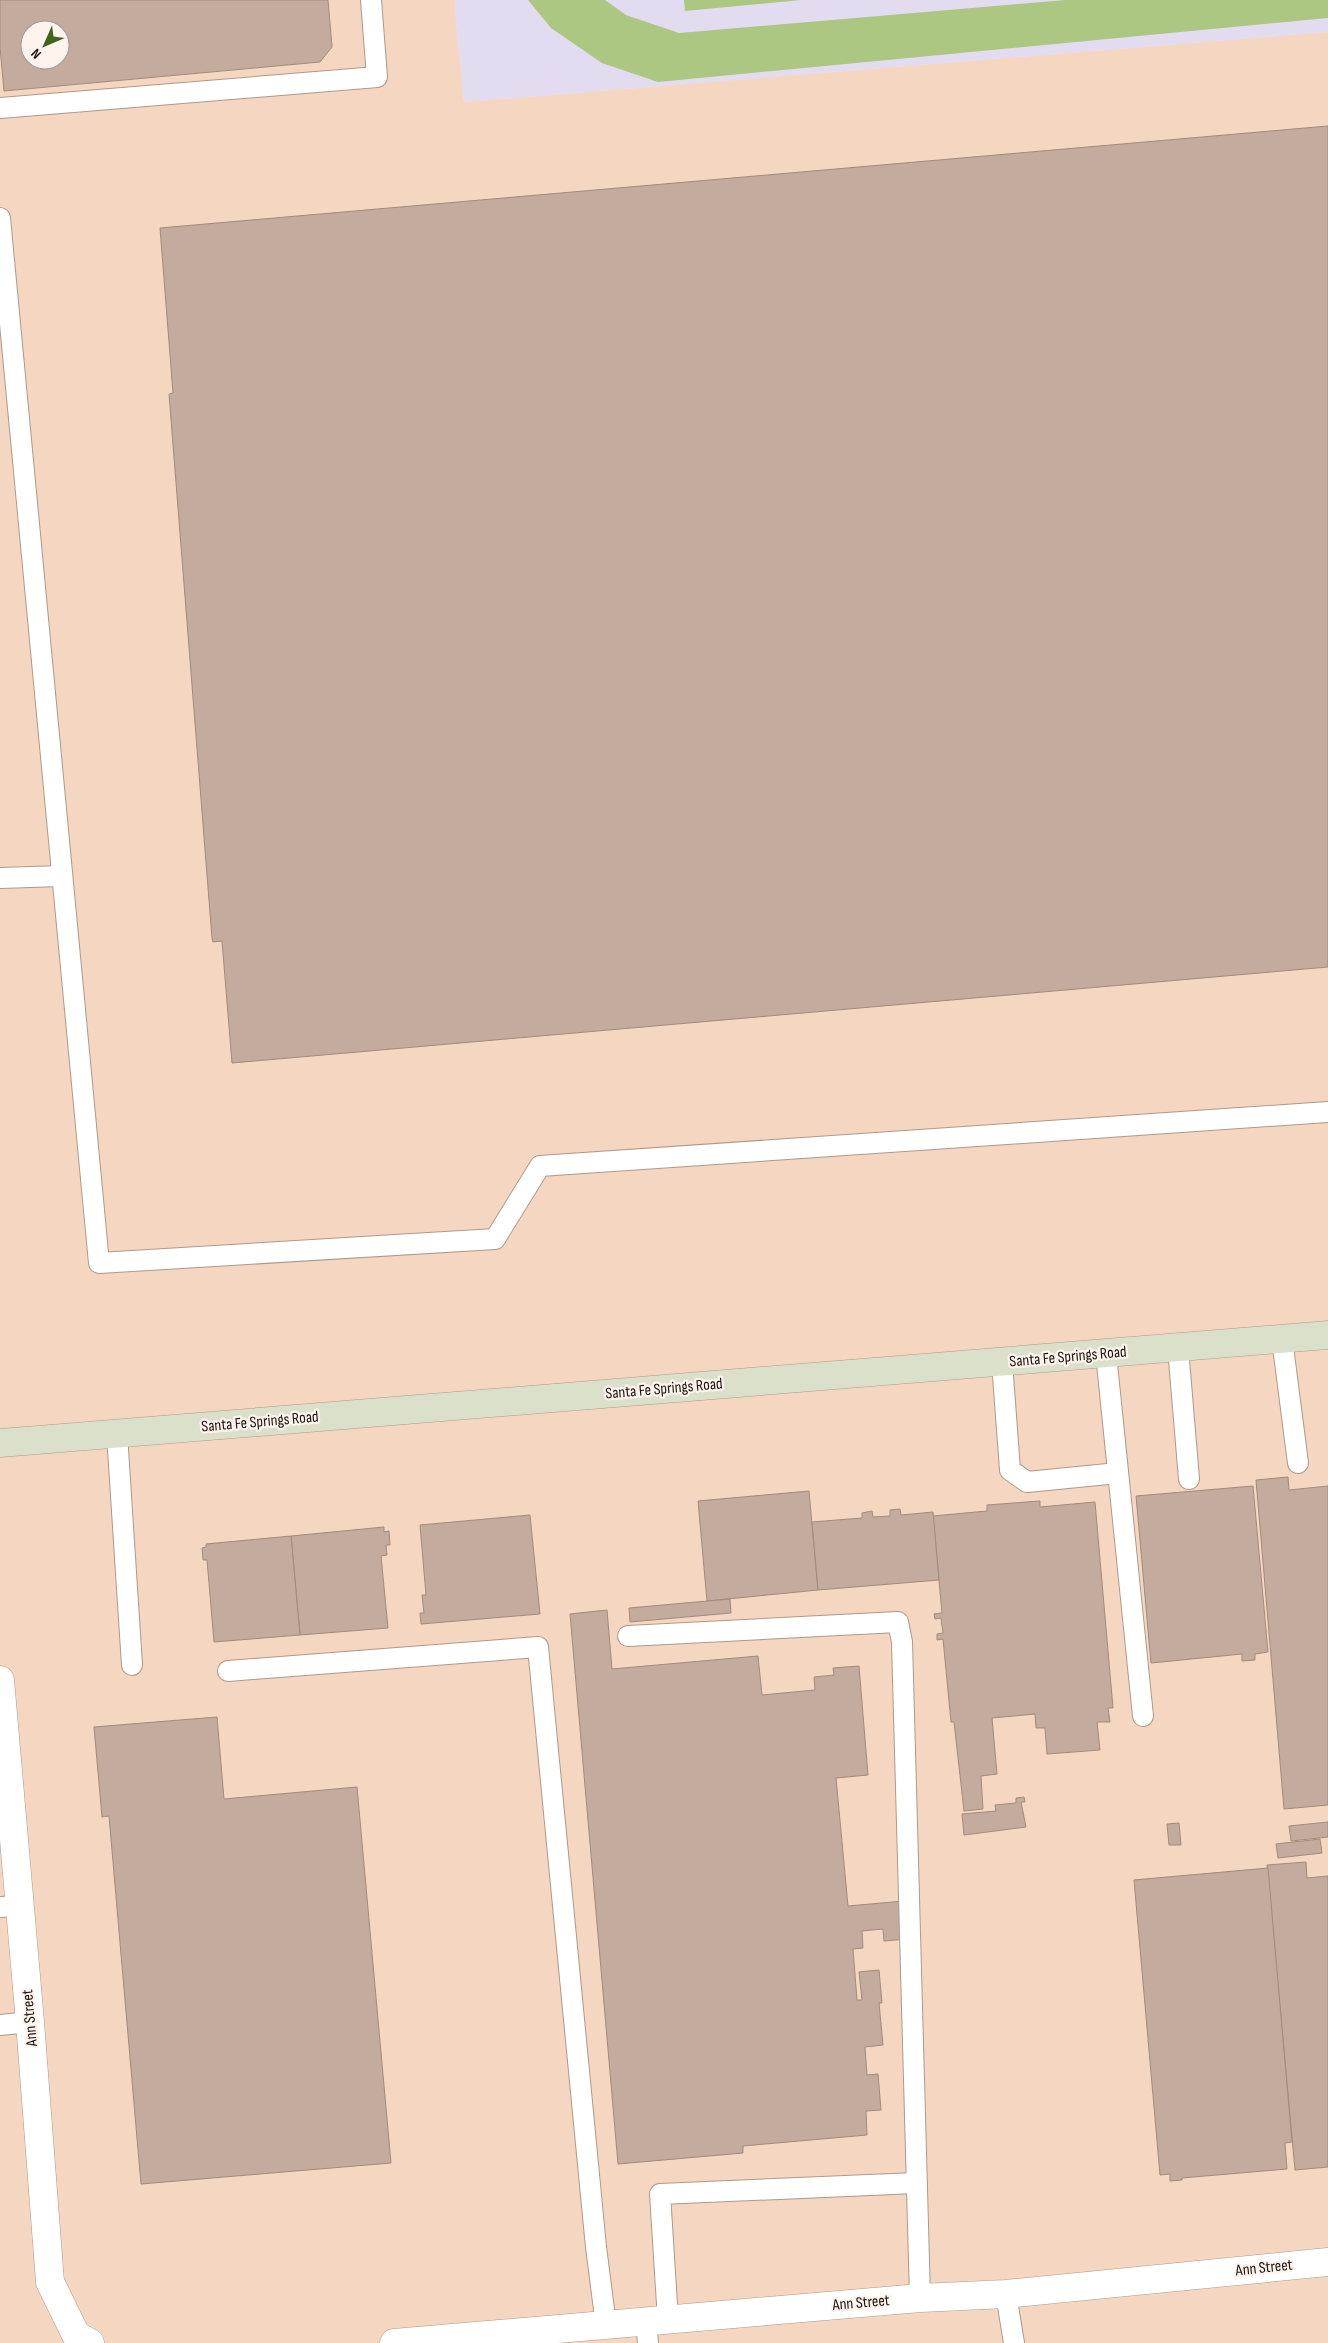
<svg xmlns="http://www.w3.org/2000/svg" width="1328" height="2343" viewBox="0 0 1328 2343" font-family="'Sofia Sans Condensed',sans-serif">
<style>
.built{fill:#f5d6c1;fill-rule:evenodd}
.education{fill:#e3dbf0}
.green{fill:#abc782}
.building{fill:#c3ac9d;stroke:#a18b7c;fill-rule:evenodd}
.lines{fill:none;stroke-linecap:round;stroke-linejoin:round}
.lane-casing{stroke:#af998a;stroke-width:22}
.street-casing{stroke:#af998a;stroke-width:29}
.secondary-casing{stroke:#af998a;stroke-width:29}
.lane{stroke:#fff;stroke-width:20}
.street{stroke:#fff;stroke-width:28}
.secondary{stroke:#dbe0cb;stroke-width:28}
.labels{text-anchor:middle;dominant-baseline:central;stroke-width:4.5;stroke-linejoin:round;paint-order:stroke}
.street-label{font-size:16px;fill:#1a120c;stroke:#fef4ed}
</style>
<rect width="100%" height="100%" fill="#fbe4d3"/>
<path class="built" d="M0,0H454L464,102L1328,32V2343H0ZM30,30H60V60H30Z"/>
<path class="education" d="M454,0H1328V32L464,102Z"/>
<g class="green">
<path d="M528,0H605L626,15L679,33L1066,0H1328V18L658,82L602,63L551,28Z"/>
<path d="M684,0H801L685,11Z"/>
</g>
<g class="building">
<path d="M0,0H328L332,47L320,62L4,91L0,47ZM30,30H60V60H30Z"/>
<path d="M1328,126V967L232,1063L222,941L213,942L212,938L169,394L173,393L160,228Z"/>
<path d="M1288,1477L1289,1490L1328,1486V1805L1284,1809L1256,1480Z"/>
<path d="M1253,1486L1268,1652L1255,1654V1660L1242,1661V1654L1151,1663L1136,1496Z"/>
<path d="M809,1491L818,1590L707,1601L698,1501Z"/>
<path d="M1040,1501V1507L1095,1502L1113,1708H1108L1110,1722H1097L1100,1750L1047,1754L1045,1728H1036L1035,1714L992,1718L997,1774L981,1776L983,1809L964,1811L954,1722H951L943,1639L937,1640V1634L943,1633L941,1618L935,1619L934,1614L942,1613L933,1516L987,1511V1505Z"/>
<path d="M900,1509L901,1515L933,1512L939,1580L818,1590L812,1522L862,1518V1513L872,1511L873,1517L890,1516V1510Z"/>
<path d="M530,1515L540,1614L421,1624L420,1613H424L422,1595H426L420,1525Z"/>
<path d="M384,1527V1532L389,1531L390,1545H386L387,1555L381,1556L388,1628L300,1635L291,1536Z"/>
<path d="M291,1536L300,1635L214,1642L207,1560H203L202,1548L206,1547V1544Z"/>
<path d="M730,1599L731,1613L630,1622L629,1608Z"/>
<path d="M607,1610L612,1669L758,1656L762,1695L815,1690L814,1677L834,1675L833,1668L859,1666L868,1775L836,1778L848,1906L904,1901L908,1939L884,1941L883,1929L862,1931L863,1948L853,1949L857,2000H862L859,1972L879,1970L882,2003H879L883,2045L865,2047L867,2075L878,2074L881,2110L866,2111L867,2135L743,2146V2153L618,2164L570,1614Z"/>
<path d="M217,1717L224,1799L357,1787L391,2163L141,2184L109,1816L102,1817L94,1727Z"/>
<path d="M1024,1797L1025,1802H1021L1026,1827L964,1835L962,1814L996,1811L995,1805L1016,1803V1798Z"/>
<path d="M1328,1822V1837L1291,1841L1289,1826Z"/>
<path d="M1179,1823L1181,1845H1169L1167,1824Z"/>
<path d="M1320,1839L1322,1853L1278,1858L1276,1844Z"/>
<path d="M1306,1862L1307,1878L1328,1876V2167L1295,2170L1267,1865Z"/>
<path d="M1268,1868L1292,2142L1285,2143L1287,2169L1182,2178V2180L1170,2181V2174L1160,2175L1134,1880Z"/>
</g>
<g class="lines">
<g class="lane-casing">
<g id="lane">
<path d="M0,108L377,77L371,0"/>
<path d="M0,218L99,1263L495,1239L540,1166L1328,1112"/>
<path d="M0,878L62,876"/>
<path d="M1282,1339L1298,1463"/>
<path d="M1178,1348L1189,1479"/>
<path d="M1106,1354L1143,1716"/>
<path d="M1002,1362L1010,1470L1027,1482L1118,1473"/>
<path d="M117,1434L132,1665"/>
<path d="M628,1636L898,1622L902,1642L920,2298"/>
<path d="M228,1671L538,1647L596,2247L606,2325"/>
<path d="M0,1907L19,1906"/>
<path d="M0,2025L30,2022"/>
<path d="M1006,2294L1014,2343"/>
<path d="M668,2320L660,2194L916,2183"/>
<path d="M646,2322L648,2343"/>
</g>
</g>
<g class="street-casing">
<g id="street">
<path d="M0,1680L30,2022L50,2282L76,2335L90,2343"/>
<path d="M394,2343L920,2298L1006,2294L1328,2262"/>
</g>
</g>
<g class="secondary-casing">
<path id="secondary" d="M0,1443L1328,1335"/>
</g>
<use href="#lane" class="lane"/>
<use href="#street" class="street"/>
<use href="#secondary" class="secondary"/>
</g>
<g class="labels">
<g class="street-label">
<text transform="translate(1068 1357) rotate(-5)">Santa Fe Springs Road</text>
<text transform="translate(664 1389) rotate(-5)">Santa Fe Springs Road</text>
<text transform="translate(260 1422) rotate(-5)">Santa Fe Springs Road</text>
<text transform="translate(30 2018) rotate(-95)">Ann Street</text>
<text transform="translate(1264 2268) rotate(-6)">Ann Street</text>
<text transform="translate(861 2303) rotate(-5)">Ann Street</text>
</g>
</g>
<g transform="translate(45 45) rotate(225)"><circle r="24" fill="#fef4ed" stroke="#a39a93"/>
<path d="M0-4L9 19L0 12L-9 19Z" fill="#41641c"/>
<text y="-8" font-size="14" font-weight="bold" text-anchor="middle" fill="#1a120c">N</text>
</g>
</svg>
